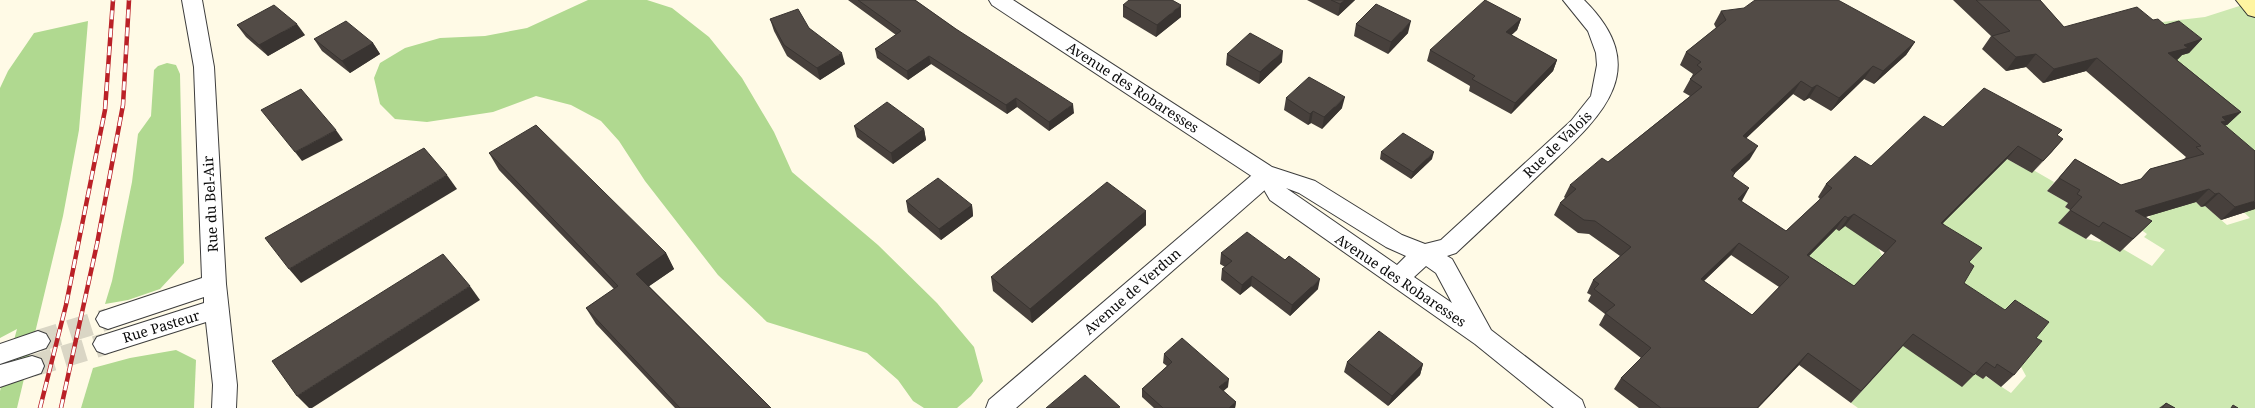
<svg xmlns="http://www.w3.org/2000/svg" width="2255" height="408" viewBox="0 0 2255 408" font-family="'Noto Serif',serif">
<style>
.green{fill:#cde8b1}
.forest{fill:#b0d990}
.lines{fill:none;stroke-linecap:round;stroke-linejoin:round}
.minor-tunnel{stroke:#dad6c5;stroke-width:22;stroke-dasharray:22 11;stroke-linecap:butt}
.minor-casing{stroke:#3d3d3d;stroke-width:2}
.tertiary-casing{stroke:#3d3d3d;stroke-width:2}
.secondary-casing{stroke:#2c2c2c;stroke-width:2}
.minor{fill:#fff;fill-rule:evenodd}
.tertiary{fill:#fff;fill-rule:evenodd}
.secondary{fill:#fff5a1;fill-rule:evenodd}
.rail-casing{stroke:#ba2127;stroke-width:4.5}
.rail{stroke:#fff;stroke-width:3;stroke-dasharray:9;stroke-linecap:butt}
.wall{fill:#47403c;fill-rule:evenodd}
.shaded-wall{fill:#393431}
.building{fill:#524b46;stroke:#393431;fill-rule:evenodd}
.labels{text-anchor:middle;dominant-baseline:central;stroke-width:4;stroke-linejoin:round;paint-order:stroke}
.street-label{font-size:14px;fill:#0a0a0a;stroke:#fff}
</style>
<rect width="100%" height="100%" fill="#fffae6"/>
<g class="green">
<path d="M2255,1V176L2209,130L2227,124L2158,62L2162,22L2205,17Z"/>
<path d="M2007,159L2025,169L2028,167L2054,182L2047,191L2068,203L2065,207L2070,210L2059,223L2086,239L2100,242L2101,240L2120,252L2123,249L2152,266L2165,250L2144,237L2147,234L2140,229L2157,208L2161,212L2196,202L2201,207L2205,206L2227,225L2250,218L2236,205L2255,209V408H1858L1851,403L1907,341L1804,261L1834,227L1850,221L1878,248L1883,257L1974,374L1985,376L2011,393L2026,376L2020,365L2003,312L1893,233Z"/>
</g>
<g class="forest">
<path d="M588,0H647L672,8L709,37L742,78L774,132L792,172L878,245L937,303L974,347L983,381L971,396L957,408H924L913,401L898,380L867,353L767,322L718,275L645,181L619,141L601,121L571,105L536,96L493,112L427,122L395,119L380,104L374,78L380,63L405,48L440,38L485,36L527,28Z"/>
<path d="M88,21L79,130L63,216L17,408H0V391L17,329L0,338V88L8,71L34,33Z"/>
<path d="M167,63L176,65L180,74L184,263L160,289L128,300L105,304L112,281L132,182L138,134L151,116L154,70L158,66Z"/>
<path d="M176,350L196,360L194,408H81L93,368L130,358Z"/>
</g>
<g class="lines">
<g class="minor-tunnel">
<path d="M38,341L108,319"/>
<path d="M32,366L105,344"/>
</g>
<g class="minor-casing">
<g id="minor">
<path d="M182,0H202L214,67L226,284L237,385L236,408H212L213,385L206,322L105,354L97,351L93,344L97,337L204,303V297L108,329L100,326L96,319L100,312L202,278L194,67Z"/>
<path d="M1267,167L1275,169L1278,175L1275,181L1016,408H986L989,400L1259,169Z"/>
<path d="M38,331L46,334L50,341L46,348L0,364V344Z"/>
<path d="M32,356L41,359L44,366L41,373L0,387V365Z"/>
</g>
</g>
<g class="tertiary-casing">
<path id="tertiary" d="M989,0H1013L1272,167L1315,181L1402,235L1425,244L1441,240L1571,121L1591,96L1597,65L1596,53L1588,31L1563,0H1584C1657,72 1597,120 1542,172C1514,199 1485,226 1456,253L1447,256L1452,259L1491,330L1582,400L1585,408H1554L1475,344L1270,200L1259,181L992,5ZM1286,188L1299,193L1386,247L1406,256L1397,265ZM1426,266L1436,273L1452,303L1414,277Z"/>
</g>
<g class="secondary-casing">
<path id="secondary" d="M2236,0H2255V17L2248,15Z"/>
</g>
<use href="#minor" class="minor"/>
<use href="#tertiary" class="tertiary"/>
<use href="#secondary" class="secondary"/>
<g class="rail-casing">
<g id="rail">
<path d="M40,408L66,305L105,110L113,0"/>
<path d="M61,408L97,244L123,105L129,0"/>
</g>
</g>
<use href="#rail" class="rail"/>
</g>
<g class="wall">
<path d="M848,0H915L1074,113L1049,131L1017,107L1007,114L931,64L908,80L877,58L875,49L896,35Z"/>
<path d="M1307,0H1355L1338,16Z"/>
<path d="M1953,0H2040L2064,27L2153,20L2202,39L2189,53L2182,55L2177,60L2241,112L2227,125H2225L2255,209L2221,220L2205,206L2201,207L2196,202L2145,217L2152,221L2120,252L2091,234L2086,239L2058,223L2070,210L2065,207L2068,203L2047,191L2075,159L2121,185L2140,180L2150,169L2183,160L2186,157L2086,71L2043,83L2026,67L2006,71L1982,49L1991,36Z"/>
<path d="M1123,5L1181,17L1156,37L1123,17Z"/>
<path d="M1721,11L1915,42L1906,55L1874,84L1864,79L1831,111L1809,98L1804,101L1793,94L1746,138L1750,159L1735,173L1733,177L1741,201L1786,231L1820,199L1818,197L1826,184L1871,166L1943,127L2057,135L2063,139L2032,173L2007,159L1943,223L1969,262L1964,283L2036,338L2014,375L2001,387L1986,376L1983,379L1975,374L1962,387L1903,346L1851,403L1799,365L1758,408H1639L1614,389L1621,378L1641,358L1599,325L1605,314L1588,301L1591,295L1587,293L1593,280L1620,256L1589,234L1578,233L1554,215L1560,203L1565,198L1564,197L1570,185L1608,162L1690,96L1683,92L1693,74L1680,65L1686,52L1716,28L1714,24ZM1845,226L1885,253L1854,286L1809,256L1836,229L1839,231ZM1731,255L1779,287L1752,315L1704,281Z"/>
<path d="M770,19L809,28L845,64L820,80L787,56L774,31Z"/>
<path d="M1521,19L1517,30L1511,35L1557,60L1553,71L1511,114L1469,91L1470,86L1427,61L1430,50Z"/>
<path d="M1356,24L1408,33L1388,54L1354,36Z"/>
<path d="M237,25L305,35L268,56L246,37Z"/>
<path d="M314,39L373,43L380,54L350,73L322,51Z"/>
<path d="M1227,54L1282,62L1259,84L1226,65Z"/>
<path d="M1286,98L1342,108L1322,129L1311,123L1308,125L1284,110Z"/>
<path d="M854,126L924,129L926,140L893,164L857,137Z"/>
<path d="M1381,152L1432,159L1411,179L1380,159Z"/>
<path d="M489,153L666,253L674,269L649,286L771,408H675L596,324L586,308L614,289L499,170Z"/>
<path d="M906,201L972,205L973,216L941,240L908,212Z"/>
<path d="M1146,211V225L1032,323L993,291L991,277Z"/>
<path d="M1221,253L1318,289L1290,316L1251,286L1240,295L1221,280L1222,269L1225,267L1220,264Z"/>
<path d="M1164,354L1228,387L1223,391L1236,402L1235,408H1154L1142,397V389L1167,366L1163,363Z"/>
<path d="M1347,362L1423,364L1420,375L1388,406L1344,372Z"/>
<path d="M2166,403L2175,408H2159Z"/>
</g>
<g class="shaded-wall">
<path d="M1345,0H1355L1338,16L1340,4Z"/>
<path d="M1181,5V17L1156,37L1157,25Z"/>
<path d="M1521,19L1517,30L1502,44L1506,32Z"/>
<path d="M1411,21L1408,33L1388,54L1391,42Z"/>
<path d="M297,24L305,35L268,56L259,45Z"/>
<path d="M2202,39L2189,53L2182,55L2176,61L2168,53L2184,45Z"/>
<path d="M1915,42L1906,55L1874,84L1883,71Z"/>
<path d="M373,43L380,54L350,73L342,61Z"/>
<path d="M1283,51L1282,62L1259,84L1260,72Z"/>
<path d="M842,53L845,64L820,80L817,68Z"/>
<path d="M2036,54L2026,67L2006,71L2016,57Z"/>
<path d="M929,56L931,64L908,80L907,71Z"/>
<path d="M2097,58L2086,71L2043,83L2054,69Z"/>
<path d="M1557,60L1553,71L1511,114L1515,103Z"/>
<path d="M1873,66L1864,79L1831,111L1839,98Z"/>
<path d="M1801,81L1793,94L1735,149L1743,136Z"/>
<path d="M1817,85L1809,98L1804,101L1812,88Z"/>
<path d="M1345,97L1342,108L1322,129L1324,117Z"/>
<path d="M1016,98L1017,107L1007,114L1006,105Z"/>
<path d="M1073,104L1074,113L1049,131V122Z"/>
<path d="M1313,111L1311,123L1308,125L1310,114Z"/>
<path d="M2241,112L2227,125L2220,127L2222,117Z"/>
<path d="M924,129L926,140L893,164L891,153Z"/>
<path d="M336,130L343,140L302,161L295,152Z"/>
<path d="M2063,139L2052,152L2032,173L2043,161Z"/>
<path d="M1758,146L1750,159L1724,183L1731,170Z"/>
<path d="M2018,146L2007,159L1931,235L1941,223Z"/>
<path d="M1434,152L1432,159L1411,179L1413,172Z"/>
<path d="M447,175L457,189L301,283L289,269Z"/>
<path d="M1749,188L1742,201L1730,212L1738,199Z"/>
<path d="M2209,189L2196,202L2122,224L2135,211Z"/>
<path d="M2219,193L2205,206L2201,207L2215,194Z"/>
<path d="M2255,201V209L2221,220L2235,207Z"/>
<path d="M972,205L973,216L941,240L939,229Z"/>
<path d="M1146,211V225L1032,323L1030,309Z"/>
<path d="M1854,214L1845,226L1839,231L1848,218Z"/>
<path d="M1845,216L1836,229L1798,267L1807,255Z"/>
<path d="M1739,243L1731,255L1693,291L1701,279Z"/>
<path d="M666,253L674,269L645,289L636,274Z"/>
<path d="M1252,276L1251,286L1240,295L1242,285Z"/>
<path d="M1320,279L1318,289L1290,316L1292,305Z"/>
<path d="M470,286L480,300L312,408H309L297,396Z"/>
<path d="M1808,353L1799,365L1758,408H1757Z"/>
<path d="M1423,364L1420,375L1388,406L1392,396Z"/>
<path d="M1229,379L1228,387L1218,396L1219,387Z"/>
<path d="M1236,402L1235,408H1229Z"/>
</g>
<g class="building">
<path d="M858,0H915L956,29L1073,104L1049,122L1016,98L1006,105L929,56L907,71L875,49L901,31Z"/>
<path d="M1129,0H1172L1181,5L1157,25L1123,5Z"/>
<path d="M1331,0H1345L1340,4Z"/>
<path d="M1485,0L1521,19L1506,32L1557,60L1515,103L1472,79L1475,76L1430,50Z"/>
<path d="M1755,0H1838L1915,42L1883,71L1873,66L1839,98L1817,85L1812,88L1801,81L1743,136L1758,146L1731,170L1735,173L1732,176L1749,188L1738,199L1786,231L1832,188L1826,184L1855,156L1871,166L1924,116L1943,127L1984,88L2062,130L2057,135L2063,139L2043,161L2018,146L1941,223L1982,248L1969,262L1974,266L1964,283L2005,310L2015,300L2049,322L2036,338L2042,341L2014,375L1997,364L1995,368L1986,362L1974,375L1913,334L1861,391L1808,353L1757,408H1661L1621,378L1651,348L1605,313L1615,305L1594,289L1599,284L1593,280L1631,247L1595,221L1584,220L1560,203L1576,189L1570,185L1602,158L1608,162L1702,87L1690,79L1702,69L1697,65L1701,62L1686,52L1726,20L1721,11L1744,8ZM1854,214L1896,241L1854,286L1807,255L1845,216L1848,218ZM1739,243L1789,277L1752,315L1701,279Z"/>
<path d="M1976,0H2040L2064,27L2137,7L2153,20L2158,19L2165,25L2179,21L2202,39L2184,45L2188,48L2168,53L2241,112L2222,117L2226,121L2221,122L2255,151V201L2235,207L2219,193L2215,194L2209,189L2135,211L2152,221L2133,239L2103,222L2099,227L2070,210L2082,197L2077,194L2080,190L2059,178L2075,159L2121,185L2141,179L2150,169L2204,154L2196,147L2201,146L2097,58L2054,69L2036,54L2016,57L1992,36L2010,31Z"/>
<path d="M1376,4L1411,21L1391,42L1356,24Z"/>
<path d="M274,5L297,24L259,45L237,25Z"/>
<path d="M798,9L809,28L842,53L817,68L784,45L770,19Z"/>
<path d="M346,21L373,43L342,61L314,39Z"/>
<path d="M1250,33L1283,51L1260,72L1227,54Z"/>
<path d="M1309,77L1345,97L1324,117L1313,111L1310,114L1286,98Z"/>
<path d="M301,89L336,130L295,152L261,110Z"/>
<path d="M887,102L924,129L891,153L854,126Z"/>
<path d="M536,125L666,253L636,274L771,408H680L586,308L618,286L489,153Z"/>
<path d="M1403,133L1434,152L1413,172L1381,152Z"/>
<path d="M424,148L447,175L289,269L265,238Z"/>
<path d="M938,178L972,205L939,229L906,201Z"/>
<path d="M1107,182L1146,211L1030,309L991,277Z"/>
<path d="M1247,232L1285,260L1289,256L1320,279L1292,305L1252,276L1242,285L1222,269L1232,261L1221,253Z"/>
<path d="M443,254L470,286L297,396L272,361Z"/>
<path d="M1379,331L1423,364L1392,396L1347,362Z"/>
<path d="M1182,338L1229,379L1219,387L1236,402L1229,408H1163L1142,389L1172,362L1164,354Z"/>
<path d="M1085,375L1120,407L1118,408H1046Z"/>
<path d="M2166,403L2175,408H2162Z"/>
<path d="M2233,405L2238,408H2231Z"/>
</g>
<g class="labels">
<g class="street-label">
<text transform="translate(1133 87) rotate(33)">Avenue des Robaresses</text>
<text transform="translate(1557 144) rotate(-44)">Rue de Valois</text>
<text transform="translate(210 204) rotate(-93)">Rue du Bel-Air</text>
<text transform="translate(1401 280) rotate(34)">Avenue des Robaresses</text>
<text transform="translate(1132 291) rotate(-41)">Avenue de Verdun</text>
<text transform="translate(161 326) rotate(-17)">Rue Pasteur</text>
</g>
</g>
</svg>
